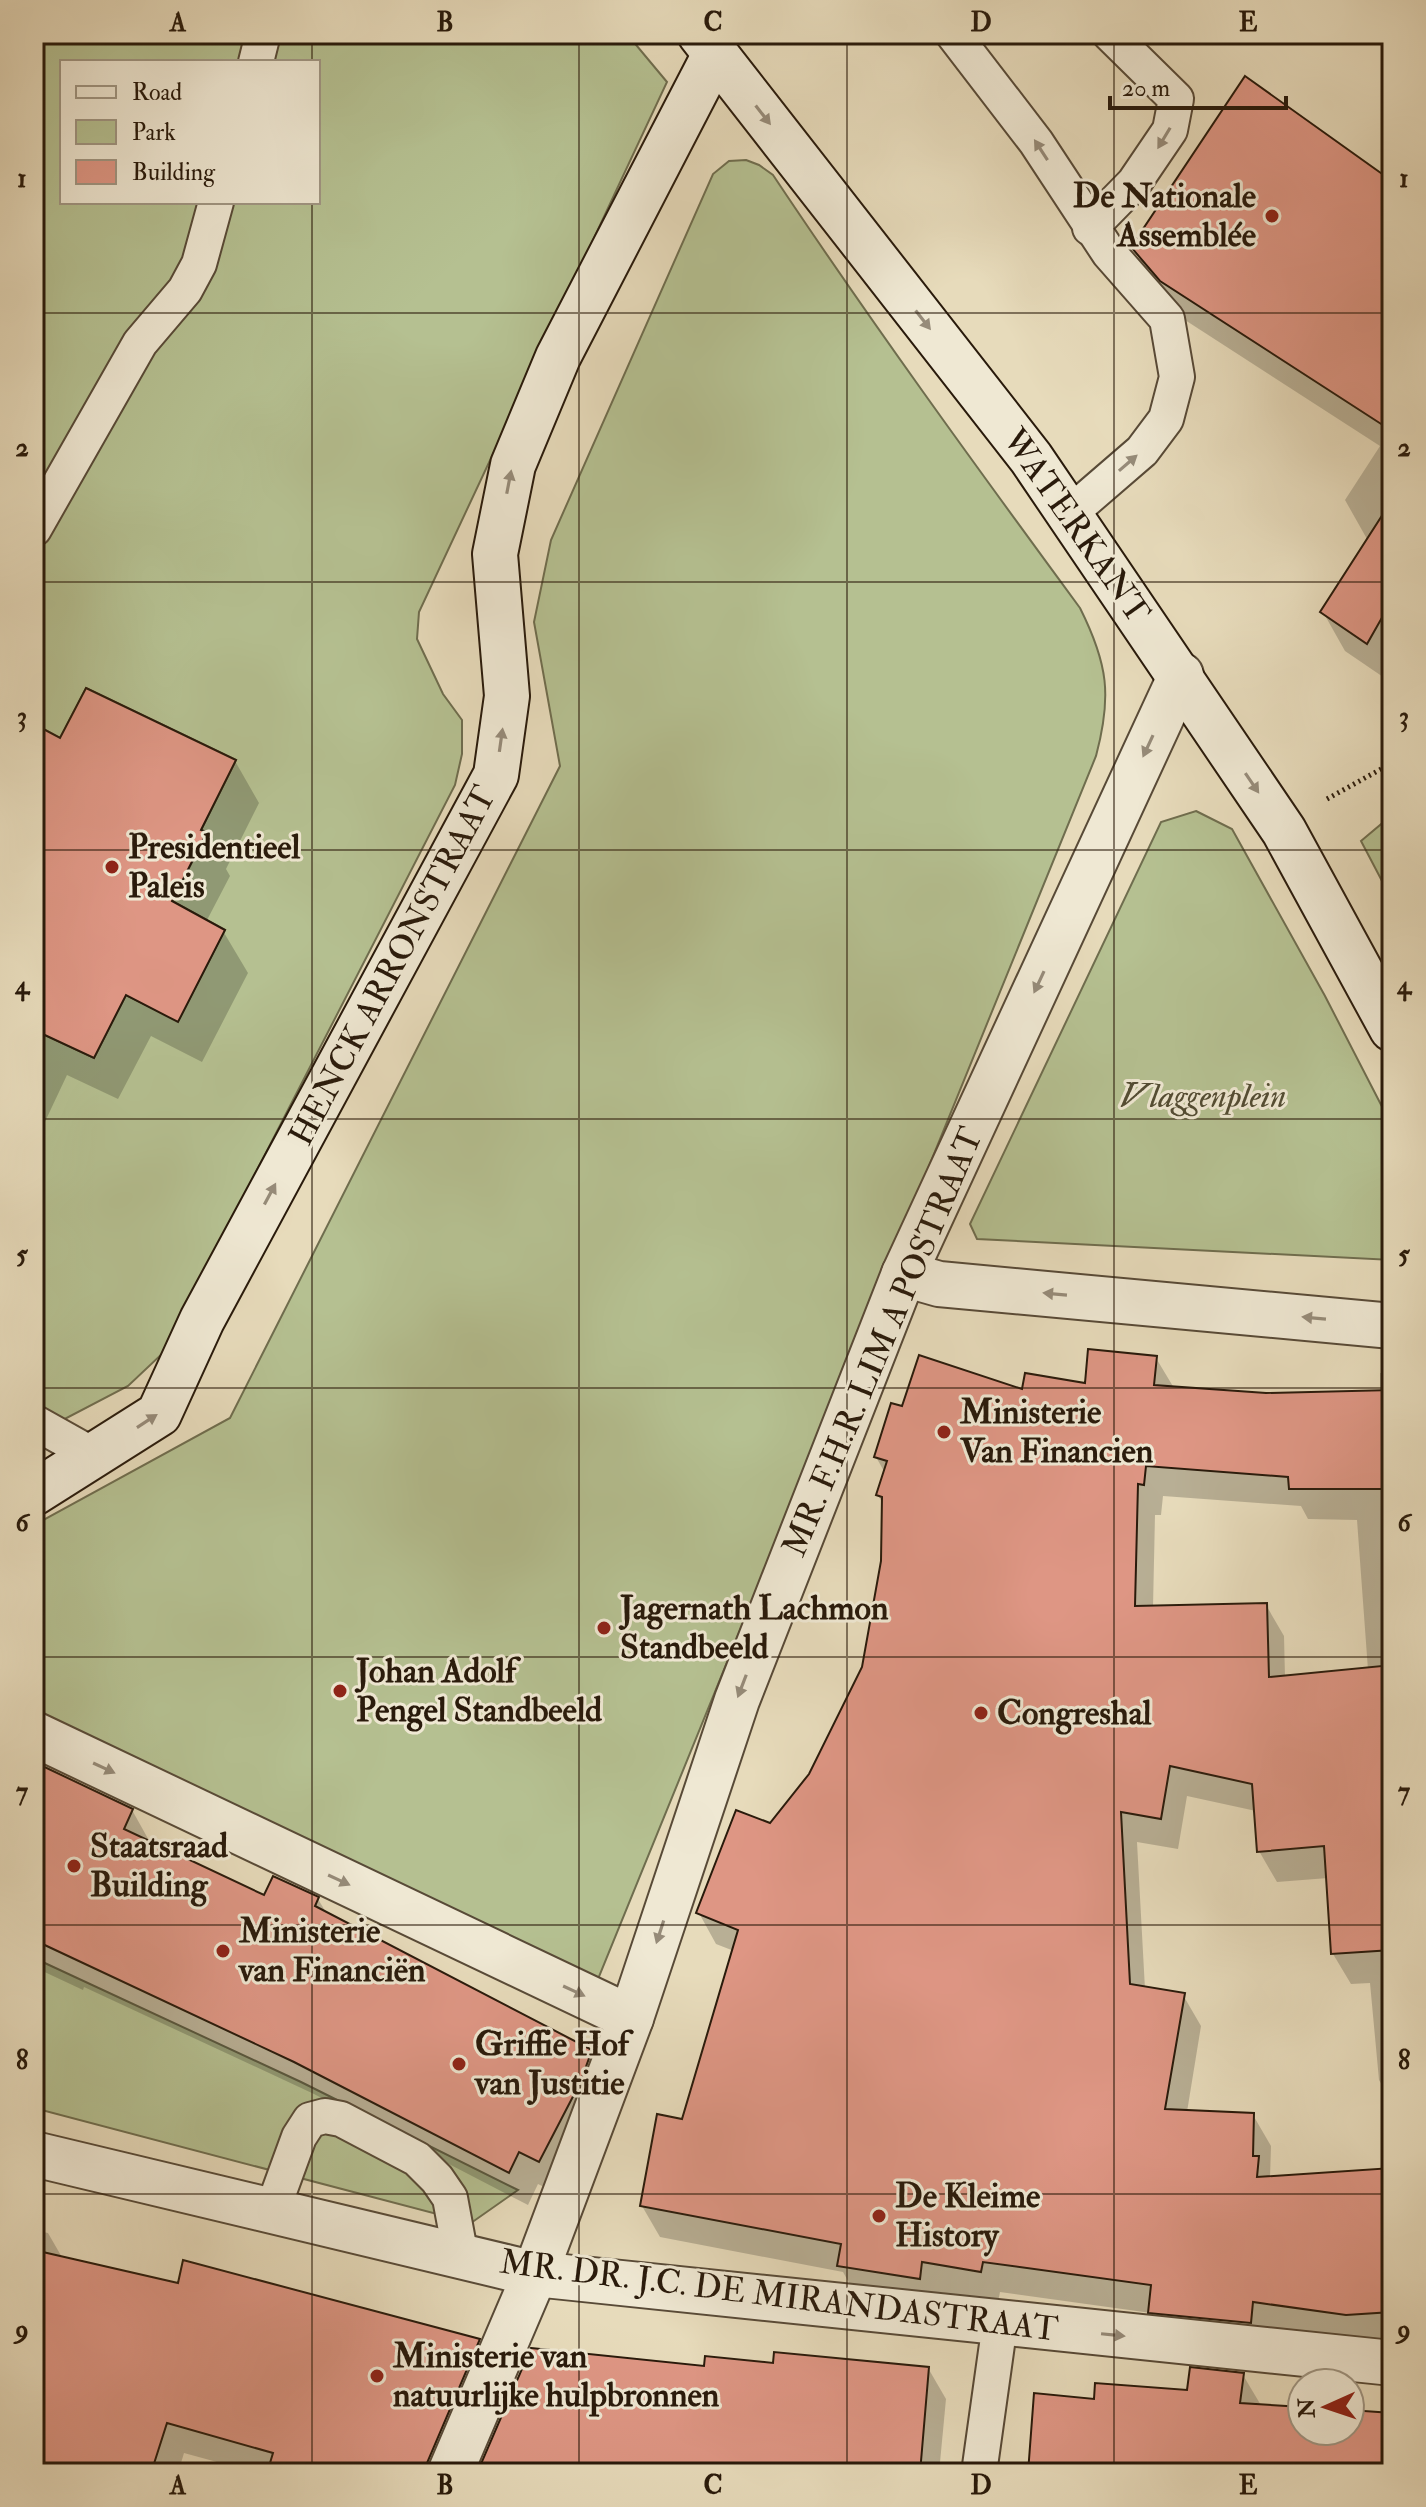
<svg xmlns="http://www.w3.org/2000/svg" width="1426" height="2507" viewBox="0 0 1426 2507" font-family="'IM FELL Double Pica',serif">
<style>
.green{fill:#b5c091;stroke:#6f6d4e;stroke-width:2;fill-rule:evenodd}
.shadow{fill:#0003;fill-rule:evenodd}
.building{fill:#de9684;stroke:#291a0b;stroke-width:2}
.lines{fill:none;stroke-linecap:round;stroke-linejoin:round}
.service-casing{stroke:#584a37;stroke-width:38}
.minor-casing{stroke:#584a37;stroke-width:48}
.secondary-casing{stroke:#291a0b;stroke-width:48}
.path{stroke:#291a0b;stroke-width:5;stroke-dasharray:2 4;stroke-linecap:butt}
.service{stroke:#efe8d3;stroke-width:34}
.minor{stroke:#efe8d3;stroke-width:44}
.secondary{stroke:#efe8d3;stroke-width:44}
.oneway{fill:#968b79}
.grid{fill:none;stroke:#291a0b;stroke-width:2;stroke-opacity:0.55}
.poi-dot{fill:#8f2418;stroke:#efe8d3;stroke-width:3}
.labels{text-anchor:middle;dominant-baseline:central;stroke-width:6;stroke-linejoin:round;paint-order:stroke}
.poi-label{font-size:34px;font-weight:bold;fill:#291a0b;stroke:#efe8d3;text-anchor:start}
.street-label{font-size:34px;fill:#291a0b;stroke:#efe8d3}
.park-label{font-size:34px;font-style:italic;fill:#534c33;stroke:#efe8d3}
.neatline{fill:none;stroke:#291a0b;stroke-width:3}
.grid-label{font-size:26px;text-anchor:middle;font-weight:bold;fill:#291a0b}
</style>
<rect width="100%" height="100%" fill="#e7dbbb"/>
<filter id="stains"><feTurbulence type="fractalNoise" baseFrequency=".0025" numOctaves="4"/><feColorMatrix values="0 0 0 0 .2 0 0 0 0 .09 0 0 0 0 .02 0 0 0 .5 -.17"/></filter>
<radialGradient id="worn" r=".72"><stop offset=".6" stop-color="#630" stop-opacity="0"/><stop offset="1" stop-color="#630" stop-opacity=".3"/></radialGradient>
<g class="green">
<path d="M34,34H627L667,82L419,612L417,639L443,694L462,720V754L455,785L163,1353L128,1386L34,1435V1053L43,1034L94,1058L126,995L178,1021L225,930L172,901L207,833L201,830L236,760L86,688L60,738L34,724ZM62,62H318V202H62Z"/>
<path d="M746,160L759,165L773,175C871,322 975,465 1080,608C1108,664 1112,696 1096,756L594,1989L34,1724V1525L230,1418L560,766L534,622L551,540L713,174L729,161Z"/>
<path d="M1196,811L1232,829L1325,996L1392,1126V1260L977,1239L970,1224L1161,822Z"/>
<path d="M1392,815V900L1361,841Z"/>
<path d="M34,1958L301,2082L518,2190L471,2223L34,2108Z"/>
</g>
<g class="shadow">
<path d="M1392,163V676L1389,681L1345,651L1323,612L1367,539L1345,500L1380,446L1185,320L1155,286L1133,247L1382,177Z"/>
<path d="M34,727L61,740L235,761L259,803L226,869L230,876L206,922L223,931L248,973L202,1062L151,1036L118,1099L67,1075L34,1145Z"/>
<path d="M1156,1358L1174,1388L1266,1395L1380,1392V1373H1392V2102L1379,2080L1370,1983L1351,1984L1333,1954L1328,1878L1277,1882L1259,1851L1256,1811L1187,1796L1178,1849L1137,1842L1145,1989L1183,1995L1201,2026L1187,2112L1253,2115L1271,2146L1270,2178L1392,2170V2344L1168,2343L1151,2313L1000,2292L998,2302L939,2292L937,2310L857,2297L843,2272L660,2237L642,2206L684,2121L734,1951L716,1944L699,1913L810,1775L864,1668L883,1561L884,1506L878,1495L885,1473L876,1457L903,1409L1086,1385ZM1163,1496L1301,1506L1308,1519L1357,1520L1368,1670L1285,1677L1284,1636L1266,1605L1153,1608L1155,1515H1161Z"/>
<path d="M34,1764L132,1810L151,1844L265,1898L318,1899L327,1914L591,2052L610,2085L558,2194L538,2184L528,2205L314,2094L84,1987L83,1990L36,1968L34,1964Z"/>
<path d="M34,2230L48,2233L63,2259L180,2286L479,2341L496,2372L453,2473H257L184,2453L178,2473H34Z"/>
<path d="M775,2365L928,2368L946,2399L939,2473H479L706,2368Z"/>
<path d="M1243,2375L1262,2407L1302,2409V2431H1350V2412L1392,2415V2473H1030L1096,2401L1188,2393Z"/>
</g>
<g class="building">
<path d="M1245,76L1392,181V431L1160,281L1131,247Z"/>
<path d="M1392,500V600L1367,644L1320,612Z"/>
<path d="M86,688L236,760L201,830L207,832L172,901L225,930L178,1022L126,995L94,1058L34,1030V724L60,738Z"/>
<path d="M1088,1349L1157,1356L1154,1385L1266,1393L1392,1390V1489H1289L1288,1477L1146,1466L1144,1485L1138,1484L1135,1606L1267,1603L1269,1677L1392,1665V1950L1331,1954L1324,1846L1257,1852L1252,1784L1170,1766L1161,1819L1121,1812L1130,1984L1185,1993L1165,2109L1254,2113L1253,2156H1259L1257,2177L1392,2168V2312L1346,2315L1253,2302L1251,2323L1148,2313L1151,2285L983,2262L981,2272L922,2262L920,2279L837,2266L841,2244L640,2206L657,2114L682,2119L738,1930L696,1913L736,1810L770,1823L809,1774L862,1667L881,1561L882,1497L876,1495L887,1461L874,1457L891,1403L902,1406L919,1355L1022,1389L1025,1373L1085,1383Z"/>
<path d="M34,1762L133,1809L124,1829L264,1895L273,1876L319,1897L315,1906L592,2050L580,2083L539,2162L519,2152L509,2173L294,2062L34,1940Z"/>
<path d="M34,2250L178,2283L183,2260L480,2339L427,2463L426,2473H267L273,2453L167,2423L151,2473H34Z"/>
<path d="M531,2348L704,2366L705,2356L773,2363L774,2352L929,2367L920,2473H477Z"/>
<path d="M1190,2367L1244,2373L1240,2403L1302,2407V2431H1350V2410L1392,2413V2473H1028L1034,2393L1094,2399L1095,2383L1187,2390Z"/>
</g>
<g class="lines">
<g class="service-casing">
<g id="service">
<path d="M953,34L1036,142L1109,253L1167,319L1177,377L1166,419L1142,451L1069,514"/>
<path d="M256,62L263,34"/>
<path d="M1090,228L1134,183L1170,130L1176,99L1110,34"/>
<path d="M34,529L140,343L185,290L199,264L216,202"/>
<path d="M34,1422L93,1455"/>
<path d="M272,2211L299,2137L310,2120L325,2116L341,2119L417,2159L437,2179L450,2198L461,2257"/>
<path d="M979,2473L1000,2323"/>
</g>
</g>
<g class="minor-casing">
<g id="minor">
<path d="M904,1274L939,1284L1392,1326"/>
<path d="M34,1734L631,2018"/>
<path d="M34,2154L535,2274L1392,2363"/>
<path d="M450,2473L535,2274L631,2018L737,1700L904,1274L1181,675"/>
</g>
</g>
<g class="secondary-casing">
<g id="secondary">
<path d="M700,34L1031,458L1284,831L1392,1029"/>
<path d="M34,1493L159,1414L202,1320L496,775L507,696L495,554L513,465L558,357L715,54"/>
</g>
</g>
<path class="path" d="M1327,799L1392,763"/>
<use href="#service" class="service"/>
<use href="#minor" class="minor"/>
<use href="#secondary" class="secondary"/>
</g>
<defs><path id="oneway-solid" d="M-6-.8H1V-3.2L6.5 0L1 3.2V.8H-6Z" transform="scale(2)"/></defs>
<g class="oneway">
<use href="#oneway-solid" transform="translate(763 115) rotate(52)"/>
<use href="#oneway-solid" transform="translate(1164 138) rotate(121)"/>
<use href="#oneway-solid" transform="translate(1041 150) rotate(-123)"/>
<use href="#oneway-solid" transform="translate(923 320) rotate(52)"/>
<use href="#oneway-solid" transform="translate(1128 463) rotate(-41)"/>
<use href="#oneway-solid" transform="translate(509 482) rotate(-79)"/>
<use href="#oneway-solid" transform="translate(501 740) rotate(-82)"/>
<use href="#oneway-solid" transform="translate(1148 746) rotate(115)"/>
<use href="#oneway-solid" transform="translate(1252 783) rotate(56)"/>
<use href="#oneway-solid" transform="translate(1039 982) rotate(115)"/>
<use href="#oneway-solid" transform="translate(270 1194) rotate(-62)"/>
<use href="#oneway-solid" transform="translate(1055 1294) rotate(-175)"/>
<use href="#oneway-solid" transform="translate(1314 1318) rotate(-175)"/>
<use href="#oneway-solid" transform="translate(147 1421) rotate(-33)"/>
<use href="#oneway-solid" transform="translate(742 1686) rotate(111)"/>
<use href="#oneway-solid" transform="translate(104 1768) rotate(25)"/>
<use href="#oneway-solid" transform="translate(339 1880) rotate(25)"/>
<use href="#oneway-solid" transform="translate(660 1932) rotate(108)"/>
<use href="#oneway-solid" transform="translate(574 1991) rotate(25)"/>
<use href="#oneway-solid" transform="translate(1113 2335) rotate(6)"/>
</g>
<path class="grid" d="M312,34V62M579,34V2473M847,34V2473M1114,34V2473M312,202V2473M34,313H1392M34,582H1392M34,850H1392M34,1119H1392M34,1388H1392M34,1657H1392M34,1925H1392M34,2194H1392"/>
<g class="poi-dot">
<circle cx="1272" cy="216" r="8"/>
<circle cx="112" cy="867" r="8"/>
<circle cx="944" cy="1432" r="8"/>
<circle cx="604" cy="1628" r="8"/>
<circle cx="340" cy="1691" r="8"/>
<circle cx="981" cy="1713" r="8"/>
<circle cx="74" cy="1866" r="8"/>
<circle cx="223" cy="1951" r="8"/>
<circle cx="459" cy="2064" r="8"/>
<circle cx="879" cy="2216" r="8"/>
<circle cx="377" cy="2376" r="8"/>
</g>
<g class="labels">
<g class="poi-label">
<text x="1256" y="196" text-anchor="end">De Nationale<tspan x="1256" dy="39">Assemblée</tspan></text>
<text x="128" y="847">Presidentieel<tspan x="128" dy="39">Paleis</tspan></text>
<text x="960" y="1412">Ministerie<tspan x="960" dy="39">Van Financien</tspan></text>
<text x="620" y="1608">Jagernath Lachmon<tspan x="620" dy="39">Standbeeld</tspan></text>
<text x="356" y="1671">Johan Adolf<tspan x="356" dy="39">Pengel Standbeeld</tspan></text>
<text x="997" y="1713">Congreshal</text>
<text x="90" y="1846">Staatsraad<tspan x="90" dy="39">Building</tspan></text>
<text x="239" y="1931">Ministerie<tspan x="239" dy="39">van Financiën</tspan></text>
<text x="475" y="2044">Griffie Hof<tspan x="475" dy="39">van Justitie</tspan></text>
<text x="895" y="2196">De Kleime<tspan x="895" dy="39">History</tspan></text>
<text x="393" y="2356">Ministerie van<tspan x="393" dy="39">natuurlijke hulpbronnen</tspan></text>
</g>
<g class="street-label">
<text transform="translate(1076 526) rotate(55)">WATERKANT</text>
<text transform="translate(393 966) rotate(-62)">HENCK ARRONSTRAAT</text>
<text transform="translate(883 1342) rotate(-67)">MR. F.H.R. LIM A POSTRAAT</text>
<text transform="translate(779 2296) rotate(7)">MR. DR. J.C. DE MIRANDASTRAAT</text>
</g>
<g class="park-label">
<text x="1203" y="1096">Vlaggenplein</text>
</g>
</g>
<rect width="1426" height="2507" fill="none" stroke="#e7dbbb" stroke-width="88"/>
<rect x="60" y="60" width="260" height="144" fill="#efe8d3" stroke="#a09683" stroke-width="2"/>
<rect x="76" y="86" width="40" height="12" fill="#efe8d3" stroke="#a09683" stroke-width="2"/>
<text x="132" y="100" font-size="24" fill="#291a0b">Road</text>
<rect x="76" y="120" width="40" height="24" fill="#b5c091" stroke="#a09683" stroke-width="2"/>
<text x="132" y="140" font-size="24" fill="#291a0b">Park</text>
<rect x="76" y="160" width="40" height="24" fill="#de9684" stroke="#a09683" stroke-width="2"/>
<text x="132" y="180" font-size="24" fill="#291a0b">Building</text>
<g transform="translate(1326 2407) rotate(267)"><circle r="38" fill="#efe8d3" stroke="#a09683" stroke-width="2"/>
<path d="M0-6L14 30L0 20L-14 30Z" fill="#8f2418"/>
<text y="-12" font-size="22" font-weight="bold" text-anchor="middle" fill="#291a0b">N</text>
</g>
<path d="M1110 96v12h176v-12" fill="none" stroke="#291a0b" stroke-width="4"/>
<text x="1122" y="96" font-size="24" fill="#291a0b" stroke="#efe8d3" stroke-width="6" paint-order="stroke">20 m</text>
<rect x="44" y="44" width="1338" height="2419" class="neatline"/>
<g class="grid-label">
<text x="178" y="31">A</text>
<text x="445" y="31">B</text>
<text x="713" y="31">C</text>
<text x="981" y="31">D</text>
<text x="1248" y="31">E</text>
<text x="22" y="187">1</text>
<text x="1404" y="187">1</text>
<text x="22" y="456">2</text>
<text x="1404" y="456">2</text>
<text x="22" y="725">3</text>
<text x="1404" y="725">3</text>
<text x="22" y="994">4</text>
<text x="1404" y="994">4</text>
<text x="22" y="1263">5</text>
<text x="1404" y="1263">5</text>
<text x="22" y="1531">6</text>
<text x="1404" y="1531">6</text>
<text x="22" y="1800">7</text>
<text x="1404" y="1800">7</text>
<text x="22" y="2069">8</text>
<text x="1404" y="2069">8</text>
<text x="22" y="2338">9</text>
<text x="1404" y="2338">9</text>
<text x="178" y="2494">A</text>
<text x="445" y="2494">B</text>
<text x="713" y="2494">C</text>
<text x="981" y="2494">D</text>
<text x="1248" y="2494">E</text>
</g>
<rect width="100%" height="100%" filter="url(#stains)"/>
<rect width="100%" height="100%" fill="url(#worn)"/>
</svg>
